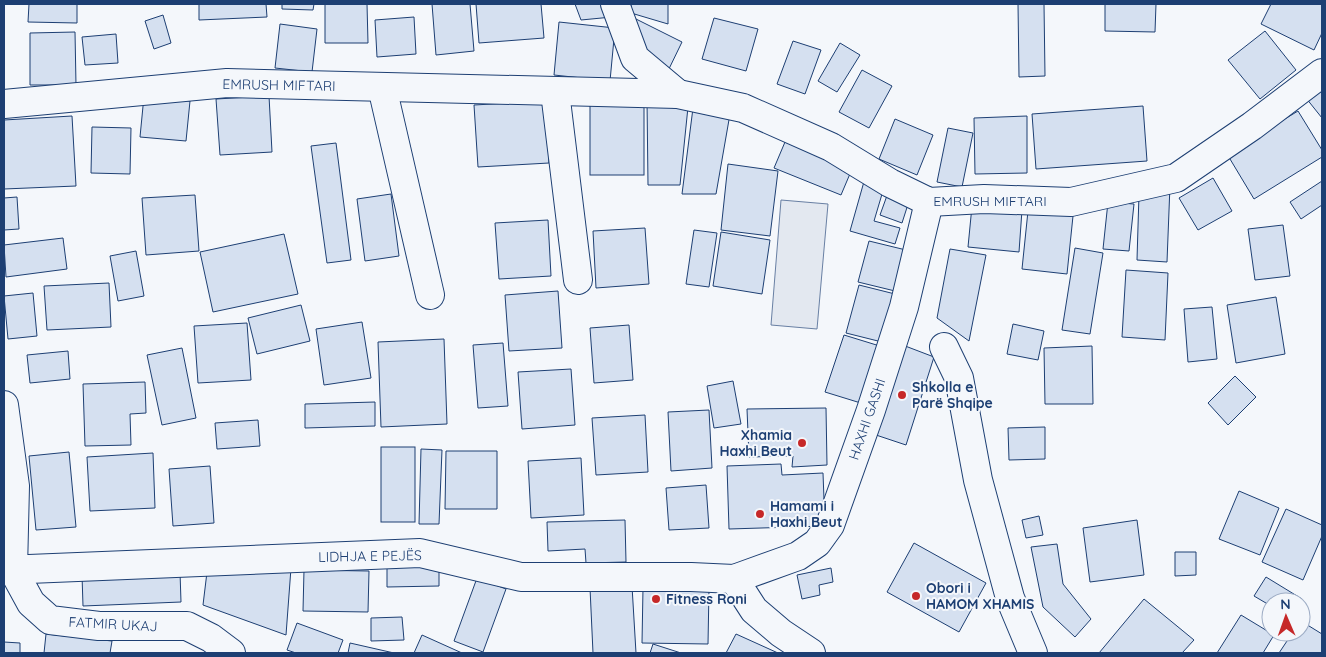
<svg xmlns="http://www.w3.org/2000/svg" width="1326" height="657" viewBox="0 0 1326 657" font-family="Quicksand,sans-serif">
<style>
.parking{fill:#e3e8f0;stroke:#687fa3}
.building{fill:#d5e0f0;stroke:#1d3f73}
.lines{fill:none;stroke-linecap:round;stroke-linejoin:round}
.minor-casing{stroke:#1d3f73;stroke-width:30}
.minor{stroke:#f4f7fb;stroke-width:28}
.poi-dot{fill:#c62828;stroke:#f4f7fb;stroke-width:2}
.labels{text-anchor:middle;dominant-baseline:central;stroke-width:4;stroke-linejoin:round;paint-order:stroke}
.street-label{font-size:14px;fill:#1d3f73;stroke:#f4f7fb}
.poi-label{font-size:14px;font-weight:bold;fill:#1d3f73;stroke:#f4f7fb;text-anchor:start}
</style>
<rect width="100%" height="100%" fill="#f4f7fb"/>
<path class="parking" d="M781,200L828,204L817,329L771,325Z"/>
<g class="building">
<path d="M29,4H77V23L28,22Z"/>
<path d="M199,4H266L267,17L199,20Z"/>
<path d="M282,4H314L313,10L282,9Z"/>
<path d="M325,4H367L368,43H325Z"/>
<path d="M432,4H470L474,51L436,55Z"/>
<path d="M476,4H541L544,38L479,43Z"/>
<path d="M575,4H607L612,17L581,20Z"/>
<path d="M631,4H668V24L631,13Z"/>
<path d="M1018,4H1044L1045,76L1019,77Z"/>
<path d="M1105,4H1156L1155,32L1105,31Z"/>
<path d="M1271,4H1322V33L1314,50L1261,24Z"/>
<path d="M163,15L171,43L154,49L145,21Z"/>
<path d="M414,17L416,54L377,57L375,20Z"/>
<path d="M634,18L682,42L666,75L635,37Z"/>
<path d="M714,18L758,29L746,71L702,59Z"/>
<path d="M559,22L615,28L610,81L554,75Z"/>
<path d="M280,24L317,29L312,72L275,68Z"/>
<path d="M1265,31L1296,70L1260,99L1228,60Z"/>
<path d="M75,32L76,85H30V33Z"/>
<path d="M116,34L118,63L85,65L82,37Z"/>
<path d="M793,41L821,50L805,94L777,84Z"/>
<path d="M840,43L860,55L837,92L818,81Z"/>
<path d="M862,70L892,86L869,128L839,112Z"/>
<path d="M1322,85V118L1306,98Z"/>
<path d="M144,96L190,101L186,141L140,137Z"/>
<path d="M269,96L272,152L220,155L216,99Z"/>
<rect x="590" y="100" width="54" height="75"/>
<path d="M647,100L688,107L680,185H648Z"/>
<path d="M546,101L549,163L478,167L474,105Z"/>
<path d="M1143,106L1147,161L1036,169L1032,114Z"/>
<path d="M693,108L730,114L716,194H682Z"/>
<path d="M1298,111L1322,150V157L1254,199L1227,154Z"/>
<path d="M72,116L76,186L4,189V120Z"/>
<path d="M1027,116V173L975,174L974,118Z"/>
<path d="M895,119L933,135L917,175L879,159Z"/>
<path d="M92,127L131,128L130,174L91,173Z"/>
<path d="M948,128L973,133L962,187L937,182Z"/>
<path d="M785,142L852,169L841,195L774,168Z"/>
<path d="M336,143L351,260L327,263L311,146Z"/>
<path d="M728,164L778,171L770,236L721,230Z"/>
<path d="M865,178L885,184L874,221L900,228L895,244L850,231Z"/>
<path d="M1213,178L1232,211L1198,230L1179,198Z"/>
<path d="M1322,181V205L1301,219L1290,202Z"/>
<path d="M1170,185L1167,262L1137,260L1139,194Z"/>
<path d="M889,190L910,198L902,223L880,215Z"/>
<path d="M391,194L399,256L365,261L357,199Z"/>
<path d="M195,195L199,251L146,255L142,198Z"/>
<path d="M17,197L19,229L4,230V198Z"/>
<path d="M1108,202L1134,204L1129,251L1103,249Z"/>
<path d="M972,206L1022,210L1019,252L968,247Z"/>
<path d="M1028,211L1073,216L1067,274L1022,269Z"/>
<path d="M548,220L551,276L499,279L495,223Z"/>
<path d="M1283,225L1290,276L1255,280L1248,229Z"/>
<path d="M645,228L649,284L596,288L593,231Z"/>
<path d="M694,230L717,233L709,287L686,284Z"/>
<path d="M721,232L770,240L762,294L713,286Z"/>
<path d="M284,234L298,294L213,312L200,252Z"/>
<path d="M63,238L67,269L6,277L4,245Z"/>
<path d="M869,241L906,250L895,291L858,282Z"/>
<path d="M1075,248L1103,253L1090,334L1062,330Z"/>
<path d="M950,249L986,255L969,341L937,318Z"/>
<path d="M136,251L144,296L118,301L110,256Z"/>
<path d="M1126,270L1168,273L1165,340L1122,337Z"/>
<path d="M109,283L111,327L47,330L44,286Z"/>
<path d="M859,285L895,294L882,342L846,333Z"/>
<path d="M558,291L562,348L509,351L505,295Z"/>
<path d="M33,293L37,336L8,339L4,296Z"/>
<path d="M1276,297L1285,354L1236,363L1227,305Z"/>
<path d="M301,305L310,341L257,354L248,318Z"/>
<path d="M1212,307L1217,359L1188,362L1184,309Z"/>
<path d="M362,322L371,378L324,385L316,329Z"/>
<path d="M247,323L251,380L198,383L194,326Z"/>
<path d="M1013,324L1044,331L1038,360L1007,354Z"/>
<path d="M629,325L633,380L594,383L590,328Z"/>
<path d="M844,335L883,347L864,404L825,392Z"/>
<path d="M444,339L447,424L381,427L378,342Z"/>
<path d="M503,343L508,406L478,408L473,345Z"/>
<path d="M900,344L934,357L906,445L870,433Z"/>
<path d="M1092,346L1093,404H1045L1044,348Z"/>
<path d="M182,348L196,418L162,425L147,355Z"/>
<path d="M68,351L70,379L30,383L27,355Z"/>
<path d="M571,369L575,425L522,429L518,372Z"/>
<path d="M1235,376L1256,397L1228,425L1208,403Z"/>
<path d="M733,381L741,424L714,428L707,386Z"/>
<path d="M145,382L146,413L130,414L131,445L85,446L83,384Z"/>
<path d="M375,402V426L305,428V404Z"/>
<path d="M826,408L827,465L792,467L793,456L749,457L747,409Z"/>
<path d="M709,410L712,468L671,471L668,412Z"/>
<path d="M645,415L648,472L596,475L592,418Z"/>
<path d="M258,420L260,446L217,449L215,423Z"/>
<path d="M1045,427V459L1009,460L1008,428Z"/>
<rect x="381" y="447" width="34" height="75"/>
<path d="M421,449L442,450L439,524H419Z"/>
<path d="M446,451H497V509H445Z"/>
<path d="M69,452L76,527L36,530L29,456Z"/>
<path d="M153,453L155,508L90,511L87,457Z"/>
<path d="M581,458L584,515L531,518L528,461Z"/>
<path d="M781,464L782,475L823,473L825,526L729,529L727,466Z"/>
<path d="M210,466L214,523L173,526L169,469Z"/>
<path d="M706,485L709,528L669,530L666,488Z"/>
<path d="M1239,491L1279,508L1260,555L1219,539Z"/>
<path d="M1286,509L1322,525V536L1303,580L1262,562Z"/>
<path d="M1039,516L1043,535L1026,538L1022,520Z"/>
<path d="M625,520L626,562L586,563L585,549L548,551L547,522Z"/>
<path d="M1137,520L1144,575L1090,582L1083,528Z"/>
<path d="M914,543L986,583L959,632L887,592Z"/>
<path d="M1057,544L1063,584L1091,619L1075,637L1043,607L1031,547Z"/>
<path d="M1175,552H1196V575L1175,576Z"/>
<path d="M439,565V586L387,587V566Z"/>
<path d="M291,568L286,635L203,605L207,572Z"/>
<path d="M831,568L833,582L819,585L820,595L802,599L797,575Z"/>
<path d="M304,570L369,571L368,612L303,611Z"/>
<path d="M180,572L181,602L83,606L82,575Z"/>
<path d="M1266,577L1302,599L1300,602H1271V606L1254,596Z"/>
<path d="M477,578L506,589L483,652L454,641Z"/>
<path d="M632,586L636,653H593L590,588Z"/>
<path d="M643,588L709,589L708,644L642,643Z"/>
<path d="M1144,599L1194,640L1182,653H1099Z"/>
<path d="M1241,615L1274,635L1263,653H1217Z"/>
<path d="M402,617L404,640L371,641V618Z"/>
<path d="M1301,621L1322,634V653H1279L1293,632H1301Z"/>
<path d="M297,623L343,640L338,653H296L287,650Z"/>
<path d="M46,634L112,641L110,653H44Z"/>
<path d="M736,634L778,653H726Z"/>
<path d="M422,635L462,653H414Z"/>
<path d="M4,642L20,643V653H4Z"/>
<path d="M350,643L394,653H348Z"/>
<path d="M653,644L681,653H650Z"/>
</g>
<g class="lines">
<g class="minor-casing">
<g id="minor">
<path d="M615,4L635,58L678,94"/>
<path d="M382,87L430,295"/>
<path d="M555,92L578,280"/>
<path d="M4,104L227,83L678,94L743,108L831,147L890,183L929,202L984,199L1071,202L1176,178L1252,126L1322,73"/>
<path d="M944,347L959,378L978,480L1010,598L1033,653"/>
<path d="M4,405L15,486L13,570L31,603L50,620L99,626H187L211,638L231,653"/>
<path d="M4,570L420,553L521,577H691L734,579L798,556L817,543L830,525L871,410L904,307L929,202"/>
<path d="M734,579L754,610L781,633L811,653"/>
</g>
</g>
<use href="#minor" class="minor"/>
</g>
<g class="poi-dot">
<circle cx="902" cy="395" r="5"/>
<circle cx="802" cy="443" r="5"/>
<circle cx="760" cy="514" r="5"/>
<circle cx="916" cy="596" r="5"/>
<circle cx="656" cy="599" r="5"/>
</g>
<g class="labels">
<g class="street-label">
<text transform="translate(279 85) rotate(1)">EMRUSH MIFTARI</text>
<text x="990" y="201">EMRUSH MIFTARI</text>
<text transform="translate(867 419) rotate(-71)">HAXHI GASHI</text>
<text transform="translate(370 556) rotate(-1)">LIDHJA E PEJËS</text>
<text transform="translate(113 624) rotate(3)">FATMIR UKAJ</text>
</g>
<g class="poi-label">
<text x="912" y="387">Shkolla e<tspan x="912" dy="16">Parë Shqipe</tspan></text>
<text x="792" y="435" text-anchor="end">Xhamia<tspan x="792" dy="16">Haxhi Beut</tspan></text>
<text x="770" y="506">Hamami i<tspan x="770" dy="16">Haxhi Beut</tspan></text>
<text x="926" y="588">Obori i<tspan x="926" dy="16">HAMOM XHAMIS</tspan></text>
<text x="666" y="599">Fitness Roni</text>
</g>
</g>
<rect width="1326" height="657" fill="none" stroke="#1d3f73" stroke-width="10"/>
<g transform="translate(1286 617) rotate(358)"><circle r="24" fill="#f4f7fb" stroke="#9eadc5"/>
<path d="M0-4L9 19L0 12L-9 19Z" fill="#c62828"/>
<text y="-8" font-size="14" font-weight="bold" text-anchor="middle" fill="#1d3f73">N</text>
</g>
</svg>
